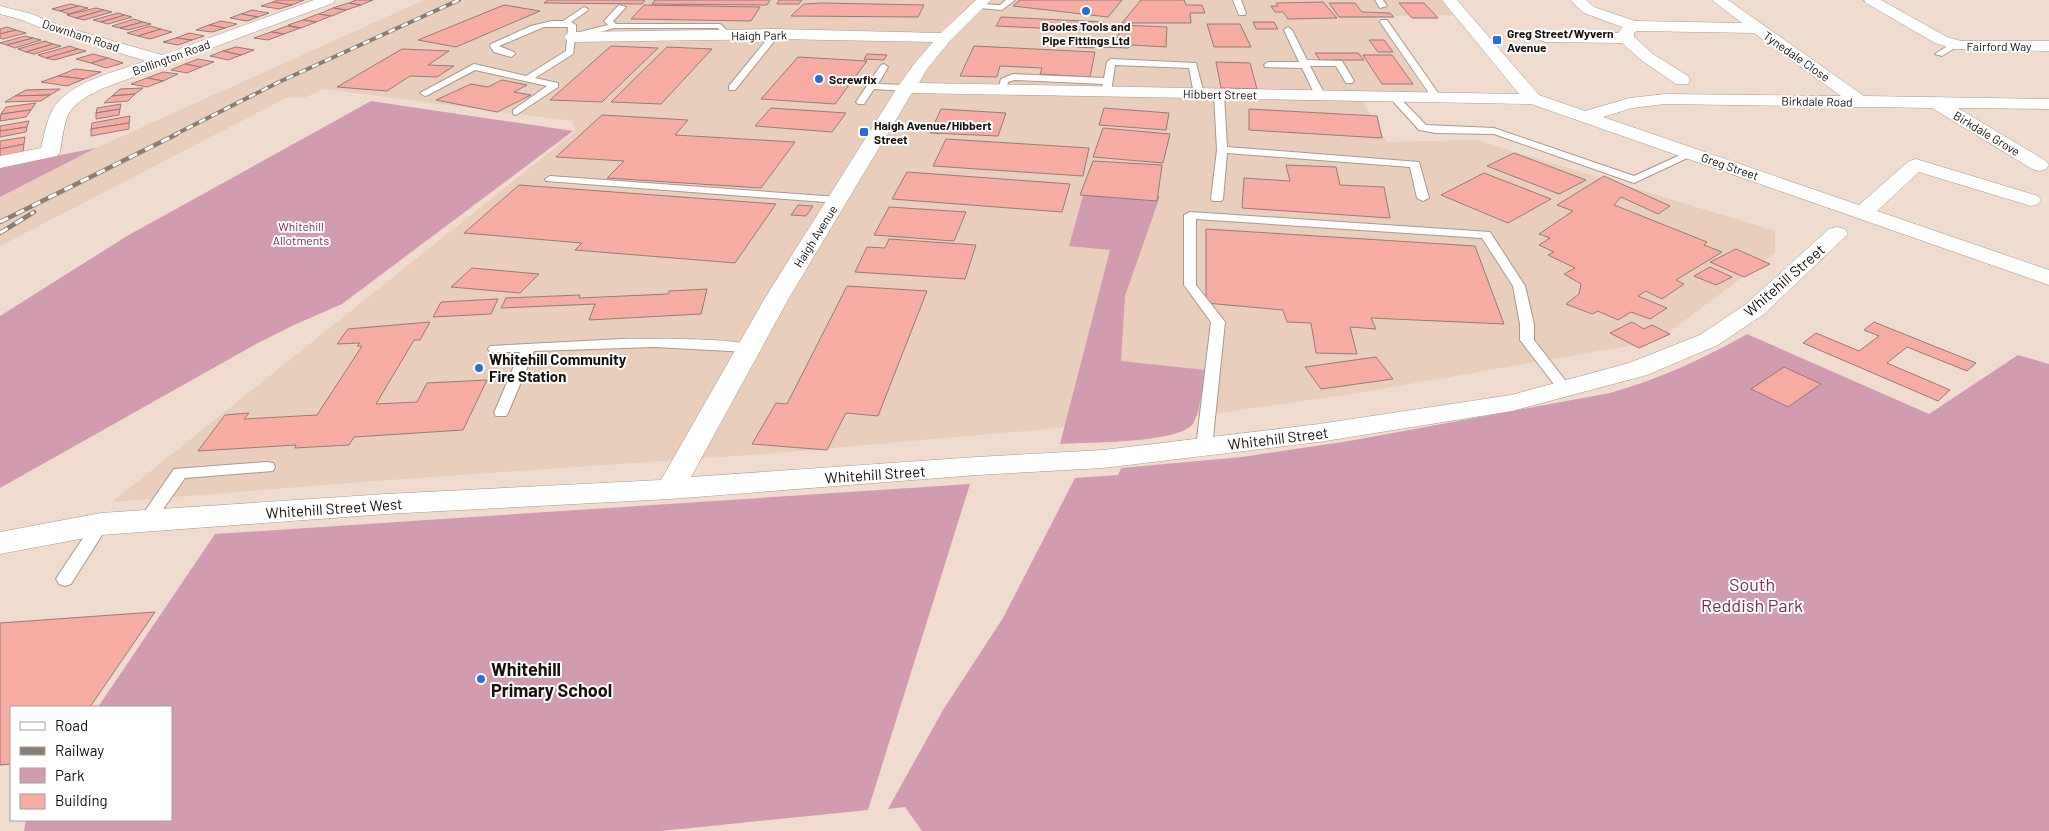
<svg xmlns="http://www.w3.org/2000/svg" width="2049" height="831" viewBox="0 0 2049 831" font-family="Barlow,sans-serif">
<style>
.built{fill:#e8cebb}
.green{fill:#d19caf}
.building{fill:#f7aca3;stroke:#927b78}
.lines{fill:none;stroke-linecap:round;stroke-linejoin:round}
.service-casing{stroke:#a9988b;stroke-width:2}
.minor-casing{stroke:#a9988b;stroke-width:1}
.service{fill:#fff;fill-rule:evenodd}
.minor{fill:#fff;fill-rule:evenodd}
.rail-far1-casing{stroke:#897c72;stroke-width:4}
.rail-casing{stroke:#897c72;stroke-width:4.5}
.rail-far1{stroke:#fff;stroke-width:2.5;stroke-dasharray:7;stroke-linecap:butt}
.rail{stroke:#fff;stroke-width:3;stroke-dasharray:9;stroke-linecap:butt}
.poi-dot{fill:#2a6dd9;stroke:#fff;stroke-width:2}
.labels{text-anchor:middle;dominant-baseline:central;stroke-width:4;stroke-linejoin:round;paint-order:stroke}
.far-poi-label{font-size:12px;font-weight:bold;fill:#17110c;stroke:#fff;text-anchor:start}
.far-street-label{font-size:12px;fill:#17110c;stroke:#fff}
.far-park-label{font-size:12px;fill:#7d2c51;stroke:#fff}
.street-label{font-size:15px;fill:#17110c;stroke:#fff}
.poi-label{font-size:15px;font-weight:bold;fill:#17110c;stroke:#fff;text-anchor:start}
.near-park-label{font-size:18px;fill:#7d2c51;stroke:#fff}
.near-poi-label{font-size:18px;font-weight:bold;fill:#17110c;stroke:#fff;text-anchor:start}
</style>
<rect width="100%" height="100%" fill="#efdcce"/>
<path class="built" d="M424,0H1441L1453,15L1378,16L1380,23L1428,96L1361,99L1387,142L1476,140L1775,231V253L1657,341L1351,394L1205,415L764,454L374,481L112,502L576,131L572,121L324,89L304,98H286L0,246V197L96,148Z"/>
<g class="green">
<path d="M371,101L573,131L342,304L294,325L258,343L0,488V316L127,236Z"/>
<path d="M96,148L0,197V167Z"/>
<path d="M1084,192L1160,196L1125,296L1121,361L1206,370C1203,384 1200,410 1194,422C1184,444 1084,442 1060,444L1110,250L1069,246Z"/>
<path d="M1747,334L1929,414L2018,355L2049,364V831H922L905,807L888,809L943,710L1003,618L1075,478L1118,475L1121,468L1242,457L1349,441L1610,393C1659,379 1703,359 1747,334Z"/>
<path d="M970,484L868,810L661,831H24L26,820H171V707H98L215,534Z"/>
</g>
<g class="building">
<path d="M278,0H304L292,5L273,2Z"/>
<path d="M356,0H373L361,5L349,3Z"/>
<path d="M548,0H645L642,4L544,3Z"/>
<path d="M655,0H770L767,5L652,4Z"/>
<path d="M779,0H802L799,4H777Z"/>
<path d="M1020,0H1122L1108,17L1013,6Z"/>
<path d="M1141,0H1184L1186,5H1202L1205,13H1190L1191,23H1122Z"/>
<path d="M273,2L292,5L279,9L261,6Z"/>
<path d="M1323,2L1337,18L1288,19L1283,12H1275L1271,6H1278L1276,3Z"/>
<path d="M348,3L361,5L346,10L333,8Z"/>
<path d="M822,3L924,5L918,17L791,16L804,4Z"/>
<path d="M1329,3H1355L1362,12L1390,13L1394,17H1339Z"/>
<path d="M1399,3H1424L1438,18H1412Z"/>
<path d="M70,4L79,6L60,11L52,9Z"/>
<path d="M504,5L540,11L456,47L418,40Z"/>
<path d="M644,5L760,7L751,21L631,19Z"/>
<path d="M79,6L88,8L69,14L60,11Z"/>
<path d="M96,8L104,10L76,18L67,15Z"/>
<path d="M333,8L346,10L332,16L319,14Z"/>
<path d="M104,10L112,12L84,20L76,18Z"/>
<path d="M252,10L269,13L258,17L241,14Z"/>
<path d="M118,13L125,15L101,22L93,20Z"/>
<path d="M241,14L258,17L247,21L230,18Z"/>
<path d="M318,14L331,16L316,22L303,20Z"/>
<path d="M125,15L132,17L108,24L101,22Z"/>
<path d="M1001,17L1104,22L1101,31L996,26Z"/>
<path d="M134,19L143,22L120,28L112,26Z"/>
<path d="M303,20L316,22L301,28L288,25Z"/>
<path d="M221,21L237,24L225,28L209,25Z"/>
<path d="M143,22L151,24L128,30L120,28Z"/>
<path d="M1253,22H1274L1278,29H1256Z"/>
<path d="M1207,24H1240L1251,47H1214Z"/>
<path d="M209,25L225,28L212,32L196,30Z"/>
<path d="M1122,25L1167,27L1166,47L1132,45L1128,48L1099,47L1100,43L1115,44Z"/>
<path d="M150,26L161,29L138,36L127,33Z"/>
<path d="M287,26L300,28L284,34L271,32Z"/>
<path d="M7,27L16,30L0,34V29Z"/>
<path d="M161,29L172,32L150,39L138,36Z"/>
<path d="M16,30L26,33L3,39L0,38V34Z"/>
<path d="M271,32L284,34L268,40L254,38Z"/>
<path d="M189,33L204,36L192,40L176,38Z"/>
<path d="M25,36L33,38L7,45L0,43Z"/>
<path d="M33,38L41,40L15,48L7,45Z"/>
<path d="M176,38L192,40L178,45L163,42Z"/>
<path d="M1068,38L1104,40L1094,46V48L1077,47L1078,44H1066Z"/>
<path d="M1369,40H1384L1393,52H1378Z"/>
<path d="M45,41L53,44L26,52L18,49Z"/>
<path d="M53,44L61,46L34,54L26,52Z"/>
<path d="M70,46L78,49L46,58L38,55Z"/>
<path d="M611,46L658,48L602,102L550,100Z"/>
<path d="M974,46L1095,52L1090,77L1040,74L1042,68L1000,66L997,77L960,76Z"/>
<path d="M236,47L254,50L241,55L223,51Z"/>
<path d="M667,47L712,49L661,104L611,102Z"/>
<path d="M78,49L86,51L54,60L46,58Z"/>
<path d="M402,49L449,51L428,65L454,66L437,77L410,76L387,91L337,87Z"/>
<path d="M223,51L241,55L228,60L210,56Z"/>
<path d="M1315,53H1358L1364,60H1320Z"/>
<path d="M93,54L108,58L91,63L76,59Z"/>
<path d="M867,54L887,55L884,60L864,59Z"/>
<path d="M1363,55H1392L1413,84H1382Z"/>
<path d="M798,57L867,61L835,104L761,99Z"/>
<path d="M108,58L123,63L106,68L91,63Z"/>
<path d="M198,59L214,62L201,67L185,64Z"/>
<path d="M1216,62L1250,63L1257,89L1221,88Z"/>
<path d="M185,64L201,67L187,73L171,70Z"/>
<path d="M75,69L101,72L84,79L58,76Z"/>
<path d="M163,72L178,74L163,81L147,78Z"/>
<path d="M58,76L84,79L67,86L41,82Z"/>
<path d="M147,78L163,81L147,87L131,84Z"/>
<path d="M502,80L527,85L514,92L531,95L497,112L436,100L471,84L488,87Z"/>
<path d="M143,88L135,94L112,96L120,89Z"/>
<path d="M60,89L50,95L15,96L26,90Z"/>
<path d="M135,94L128,101L104,103L112,96Z"/>
<path d="M50,95L41,101L5,102L15,96Z"/>
<path d="M36,103L31,110L1,114L6,107Z"/>
<path d="M121,104L120,109L96,113L97,108Z"/>
<path d="M771,108L846,113L832,132L755,126Z"/>
<path d="M1104,108L1169,113L1166,130L1099,125Z"/>
<path d="M120,109L119,115L96,119V113Z"/>
<path d="M941,109L1006,113L998,136L930,133Z"/>
<path d="M1249,109L1377,116L1382,138L1249,130Z"/>
<path d="M31,110L26,117L0,121L1,114Z"/>
<path d="M602,115L688,120L675,135L795,142L761,188L607,178L624,161L556,157Z"/>
<path d="M130,116L129,123L91,129L92,123Z"/>
<path d="M29,121L27,127L0,131V126Z"/>
<path d="M129,123V129L91,136V129Z"/>
<path d="M27,127L26,132L0,137V131Z"/>
<path d="M1103,128L1170,134L1163,163L1093,157Z"/>
<path d="M25,137L24,144L0,149V141Z"/>
<path d="M946,139L1089,148L1083,176L933,166Z"/>
<path d="M24,144L23,152L0,156V149Z"/>
<path d="M1514,153L1586,180L1559,194L1487,166Z"/>
<path d="M1093,161L1162,165L1157,201L1080,195Z"/>
<path d="M1286,165L1336,167L1340,185L1384,187L1390,218L1242,208L1244,178L1290,181Z"/>
<path d="M907,172L1070,184L1062,212L892,199Z"/>
<path d="M1484,173L1551,199L1508,223L1441,195Z"/>
<path d="M1604,176L1670,206L1658,214L1621,197L1614,205L1707,242L1704,245L1722,252L1676,280L1684,284L1662,299L1646,291L1638,296L1667,308L1650,319L1631,312L1618,320L1598,311L1592,314L1566,304L1579,294L1581,284L1564,274L1575,268L1548,255L1554,252L1539,245L1550,238L1539,234L1573,211L1557,205Z"/>
<path d="M519,185L776,204L735,263L575,250L582,243L464,233Z"/>
<path d="M798,205L813,206L806,216L791,215Z"/>
<path d="M889,207L966,212L954,241L874,235Z"/>
<path d="M1206,229L1475,246L1504,324L1371,318L1376,329L1350,327L1357,354L1316,353L1311,323L1287,322L1283,310L1206,303Z"/>
<path d="M889,239L976,245L965,279L855,272L867,247L885,248Z"/>
<path d="M1736,249L1770,264L1744,277L1710,262Z"/>
<path d="M1710,267L1732,277L1716,285L1694,276Z"/>
<path d="M472,268L539,274L520,293L451,287Z"/>
<path d="M847,286L927,291L878,416L846,413L827,450L752,444L776,403L787,404Z"/>
<path d="M707,289L701,314L589,320L595,304L501,308L506,298L580,295L579,298L668,294L669,291Z"/>
<path d="M498,299L491,314L433,317L441,302Z"/>
<path d="M430,322L420,340H414L376,404L417,402L427,383L487,380L463,430L354,437L349,445L295,448L296,445L198,451L225,415L249,413L244,419L317,415L362,346H357L360,343L337,344L348,329Z"/>
<path d="M1632,322L1644,329L1652,325L1670,334L1639,348L1610,333Z"/>
<path d="M1874,322L1976,363L1967,371L1907,347L1887,363L1950,390L1938,401L1803,343L1816,333L1859,351L1879,336L1864,330Z"/>
<path d="M1376,357L1393,379L1321,389L1305,367Z"/>
<path d="M1784,367L1821,384L1788,407L1751,389Z"/>
<path d="M155,612L90,707H11V764L0,765V623Z"/>
</g>
<g class="lines">
<g class="service-casing">
<g id="service">
<path d="M1006,0H1015L1002,10L979,8L975,6L979,4L1000,5Z"/>
<path d="M1233,0H1241L1246,13L1245,15H1239Z"/>
<path d="M1375,0H1383L1387,6L1380,8Z"/>
<path d="M619,5L626,7L613,21L616,24H720L734,36L727,38L718,28H614L575,39L573,54L535,78L558,83V87L516,115L513,114V110L547,86L475,70L428,95L425,96L420,93L474,64L526,76L566,51L568,27H544L499,46L514,52L515,54L511,57L494,52L490,46L491,44L531,26L552,21H563L584,7L588,9L587,11L571,22L576,25V33L608,25L604,21Z"/>
<path d="M1381,20H1387L1441,97L1439,99H1433L1380,22Z"/>
<path d="M1288,27L1292,30L1307,60L1342,61L1354,81L1352,83H1346L1336,66H1310L1325,95L1320,98L1315,95L1302,68L1265,67L1264,65L1268,62H1299L1284,30Z"/>
<path d="M773,32L780,34L735,90H729V86Z"/>
<path d="M1955,41L1958,42V46L1942,56L1935,54Z"/>
<path d="M1111,59L1196,63L1204,94L1199,97L1194,94L1189,68L1115,65L1111,92L1106,95L1101,92L1103,84L1014,80L1008,82L1006,92H1000L998,90L1001,79L1013,74L1104,78L1107,62Z"/>
<path d="M884,64L888,67L878,84L906,85L911,88L906,91L874,89L864,104H858L856,102L881,65Z"/>
<path d="M1219,91L1224,94L1227,147L1419,162L1429,198L1423,201L1417,198L1410,167L1227,153L1223,199L1221,201H1213L1211,199L1217,150L1214,94Z"/>
<path d="M1393,93L1396,94L1426,125L1494,128L1634,176L1689,151L1693,150L1698,153L1634,183L1494,134L1436,133L1419,130L1390,98V94Z"/>
<path d="M550,176L838,197L844,200L838,203L546,181L545,179Z"/>
<path d="M1190,212L1490,232L1525,286L1534,324V340L1572,389L1570,392H1560L1520,340V324L1513,286L1482,238L1196,219V285L1225,322L1212,447L1209,451H1199L1196,447L1211,322L1184,285V215Z"/>
<path d="M622,339C641,339 748,337 756,348L749,352L654,347L534,351L508,413L506,416H496L494,413L520,352H490L488,349L490,346Z"/>
<path d="M267,462L273,463L275,467L273,471L185,478L152,525L146,527L140,525L138,521L174,469Z"/>
<path d="M101,518L107,520L109,524L71,584L65,586L59,584L56,579L59,574L95,520Z"/>
</g>
</g>
<g class="minor-casing">
<g id="minor">
<path d="M314,0H335L333,3L101,89C64,108 67,113 60,152L57,156L0,168V156L41,148C44,136 46,122 52,111C67,82 118,71 146,61L51,32L22,20L0,14V6L32,14L61,26L162,55Z"/>
<path d="M976,0H991L950,41L927,69L919,83L1519,94L1442,0H1457L1539,95L1585,111L1630,98L1665,94L1841,96L1754,33L1637,31L1634,33V37L1653,54L1688,76L1690,80L1688,84H1676L1641,60L1622,43L1545,42L1540,40L1537,37L1540,34L1545,32L1618,33L1622,27L1584,13L1570,0H1586L1594,7L1635,21L1742,23L1712,0H1728L1864,96L2049,99V109L1958,108L2046,161L2049,165L2046,169L2039,171L2032,169L1932,108L1665,104L1632,108L1603,117L1859,205L1909,161L1916,159L2038,196L2041,200L2038,204L2031,206L1919,172L1877,211L2049,270V285L1531,104L912,93L789,298L691,477L977,457L1103,450L1319,424L1511,395L1629,363L1700,335L1746,304L1829,229L1837,227L1845,229L1848,234L1764,314L1718,345L1647,375L1512,411L1319,442L1103,468L977,475L670,499L386,514L101,535L0,554V532L101,513L386,494L661,480L765,298L897,88L914,64L933,42L776,39L572,42L567,40L564,37L567,34L572,32L776,29L941,33Z"/>
<path d="M1864,0H1881L1947,37L1961,41H2049V51L1954,49L1935,43L1866,3Z"/>
</g>
</g>
<use href="#service" class="service"/>
<use href="#minor" class="minor"/>
<g class="rail-far1-casing">
<path id="rail-far1" d="M174,135L279,82L459,0"/>
</g>
<g class="rail-casing">
<g id="rail">
<path d="M0,222L177,134"/>
<path d="M0,233L34,212"/>
</g>
</g>
<use href="#rail-far1" class="rail-far1"/>
<use href="#rail" class="rail"/>
</g>
<g class="poi-dot">
<circle cx="1086" cy="11" r="5"/>
<rect x="1492" y="35" width="10" height="10" rx="2.5"/>
<circle cx="819" cy="79" r="5"/>
<rect x="859" y="127" width="10" height="10" rx="2.5"/>
<circle cx="479" cy="368" r="5"/>
<circle cx="481" cy="679" r="5"/>
</g>
<g class="labels">
<g class="far-poi-label">
<text x="1086" y="26" text-anchor="middle">Booles Tools and<tspan x="1086" dy="14">Pipe Fittings Ltd</tspan></text>
<text x="1507" y="33">Greg Street/Wyvern<tspan x="1507" dy="14">Avenue</tspan></text>
<text x="829" y="79">Screwfix</text>
<text x="874" y="125">Haigh Avenue/Hibbert<tspan x="874" dy="14">Street</tspan></text>
</g>
<g class="far-street-label">
<text transform="translate(81 35) rotate(18)">Downham Road</text>
<text transform="translate(759 35) rotate(-1)">Haigh Park</text>
<text x="1999" y="46">Fairford Way</text>
<text transform="translate(1797 56) rotate(35)">Tynedale Close</text>
<text transform="translate(171 57) rotate(-20)">Bollington Road</text>
<text transform="translate(1220 94) rotate(1)">Hibbert Street</text>
<text transform="translate(1817 101) rotate(1)">Birkdale Road</text>
<text transform="translate(1987 133) rotate(31)">Birkdale Grove</text>
<text transform="translate(1730 166) rotate(19)">Greg Street</text>
<text transform="translate(815 236) rotate(-58)">Haigh Avenue</text>
</g>
<g class="far-park-label">
<text x="301" y="226">Whitehill<tspan x="301" dy="14">Allotments</tspan></text>
</g>
<g class="street-label">
<text transform="translate(1784 280) rotate(-41)">Whitehill Street</text>
<text transform="translate(1278 438) rotate(-7)">Whitehill Street</text>
<text transform="translate(875 474) rotate(-4)">Whitehill Street</text>
<text transform="translate(334 508) rotate(-4)">Whitehill Street West</text>
</g>
<g class="poi-label">
<text x="489" y="359">Whitehill Community<tspan x="489" dy="17">Fire Station</tspan></text>
</g>
<g class="near-park-label">
<text x="1752" y="584">South<tspan x="1752" dy="21">Reddish Park</tspan></text>
</g>
<g class="near-poi-label">
<text x="491" y="669">Whitehill<tspan x="491" dy="21">Primary School</tspan></text>
</g>
</g>
<rect x="10" y="706" width="162" height="115" fill="#ffffff" stroke="#a2a09e"/>
<rect x="20" y="722" width="25" height="8" fill="#ffffff" stroke="#a2a09e"/>
<text x="55" y="731" font-size="15" fill="#17110c">Road</text>
<rect x="20" y="747" width="25" height="8" fill="#897c72" stroke="#a2a09e"/>
<text x="55" y="756" font-size="15" fill="#17110c">Railway</text>
<rect x="20" y="768" width="25" height="15" fill="#d19caf" stroke="#a2a09e"/>
<text x="55" y="781" font-size="15" fill="#17110c">Park</text>
<rect x="20" y="794" width="25" height="15" fill="#f7aca3" stroke="#a2a09e"/>
<text x="55" y="806" font-size="15" fill="#17110c">Building</text>
</svg>
